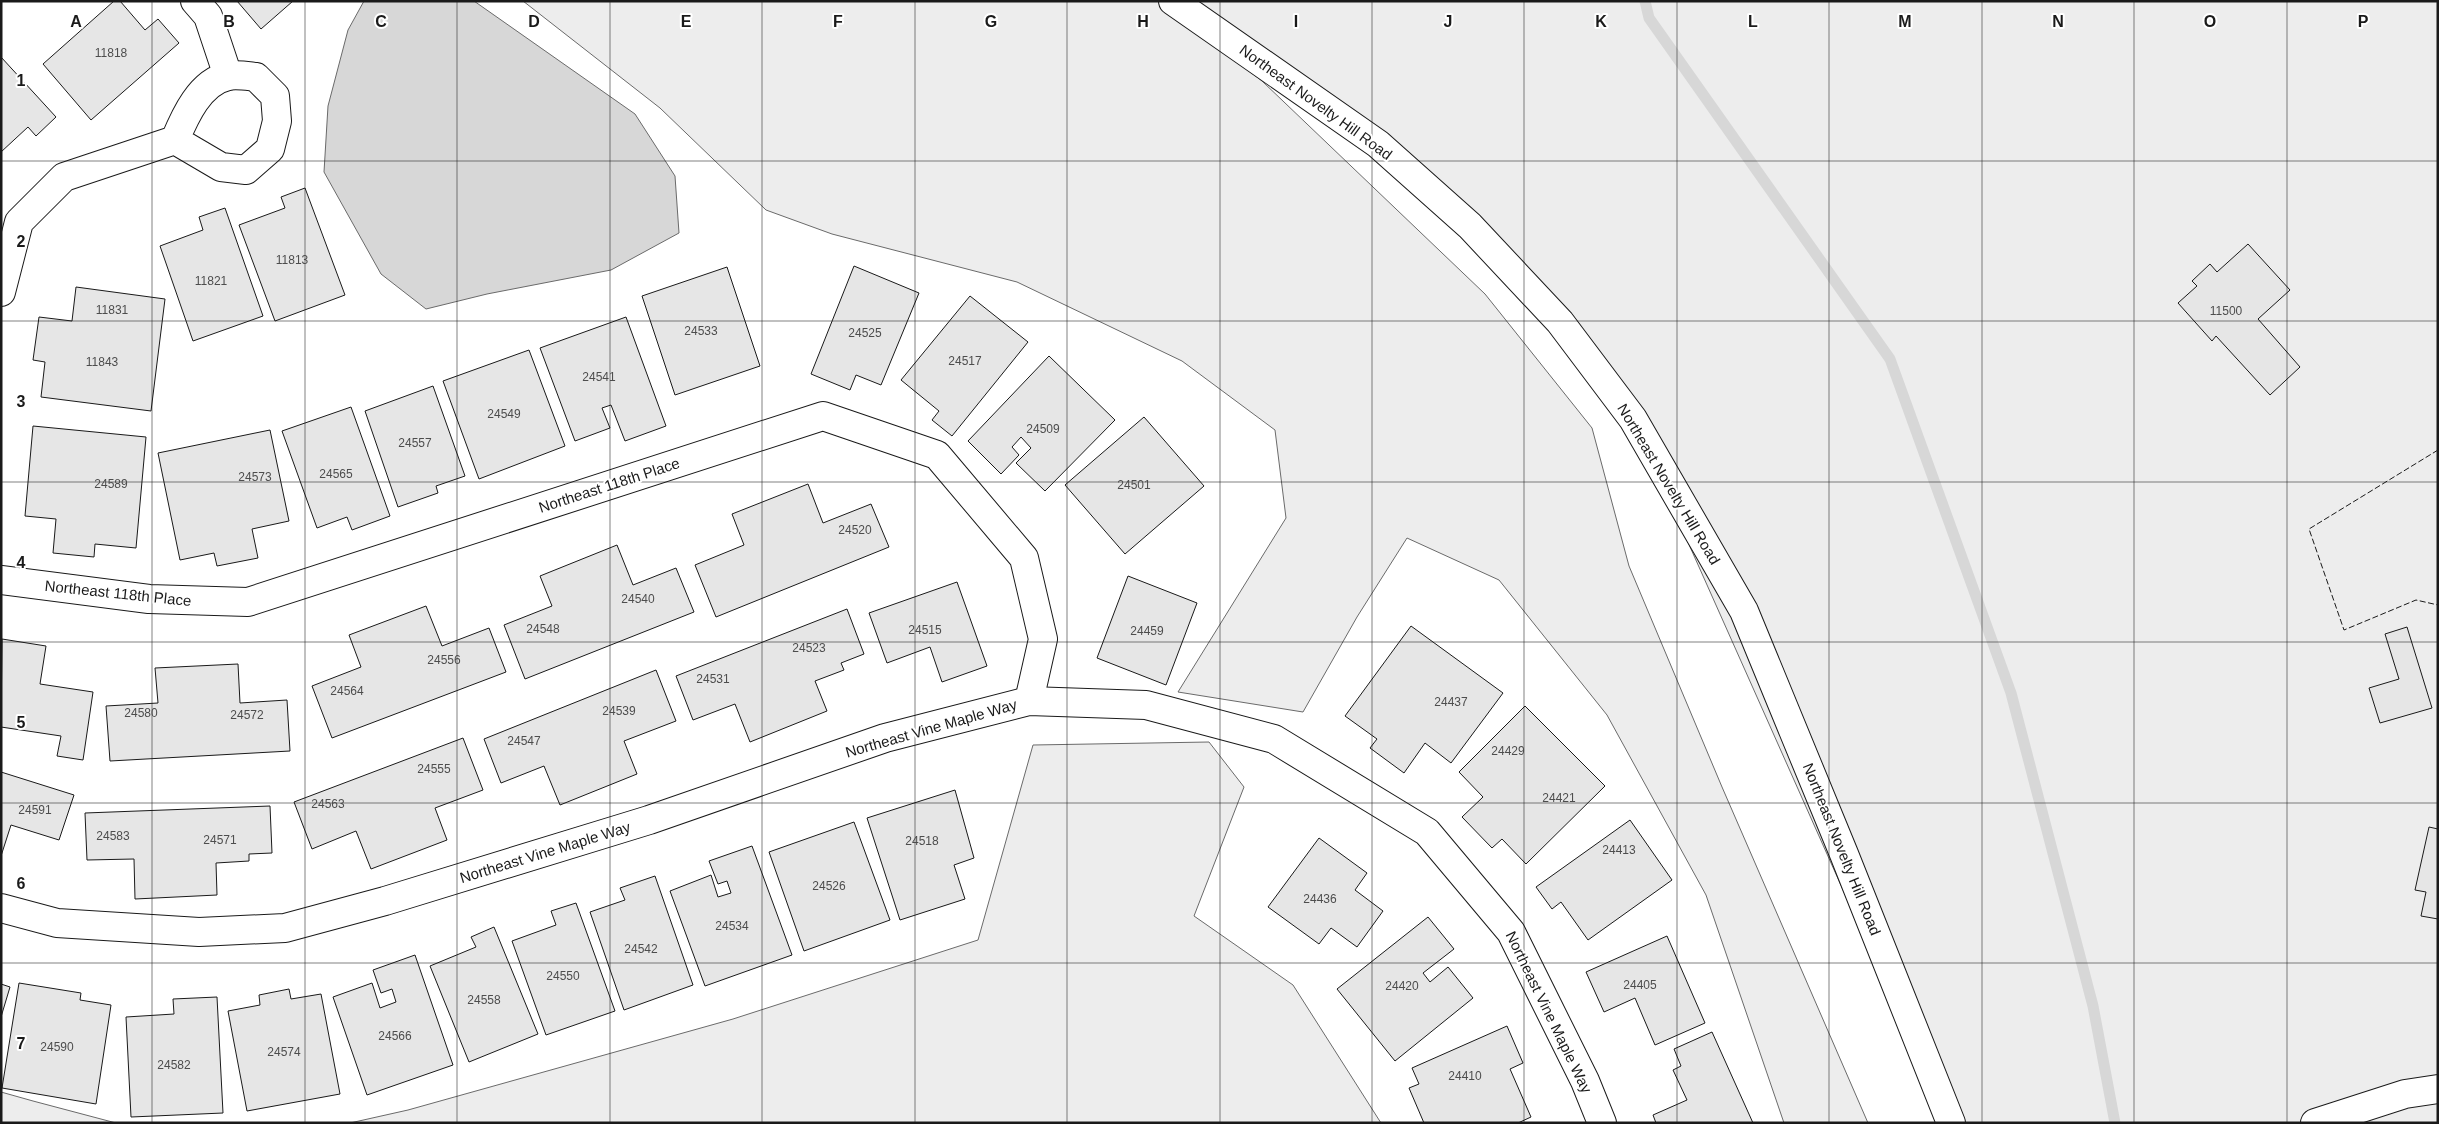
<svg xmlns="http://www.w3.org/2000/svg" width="2439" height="1124" viewBox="0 0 2439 1124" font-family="Helvetica,sans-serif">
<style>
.built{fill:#ededed;stroke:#6a6a6a}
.water{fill:#d7d7d7;stroke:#6a6a6a}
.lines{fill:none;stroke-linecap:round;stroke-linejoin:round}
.stream{stroke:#d7d7d7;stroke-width:11}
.building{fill:#e6e6e6;stroke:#1a1a1a}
.minor-casing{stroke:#1a1a1a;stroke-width:30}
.major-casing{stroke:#1a1a1a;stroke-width:30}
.minor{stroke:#fff;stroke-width:28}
.major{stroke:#fff;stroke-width:28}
.fence{stroke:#1a1a1a;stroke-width:1;stroke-dasharray:6 2.5;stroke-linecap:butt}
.grid{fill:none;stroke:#1a1a1a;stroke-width:1;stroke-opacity:0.55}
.labels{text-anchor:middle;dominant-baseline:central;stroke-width:4;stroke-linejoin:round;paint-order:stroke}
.number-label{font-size:12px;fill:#4d4d4d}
.street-label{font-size:15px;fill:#1a1a1a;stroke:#fff}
.grid-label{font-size:16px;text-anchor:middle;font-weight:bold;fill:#1a1a1a;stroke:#fff;stroke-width:4;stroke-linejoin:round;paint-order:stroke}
</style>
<rect width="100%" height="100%" fill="#fff"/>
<g class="built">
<path d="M523,1H1159L1262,81L1485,294L1592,428L1629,566L1722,787L1868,1123H1784L1706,895L1607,715L1499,580L1407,538L1357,617L1303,712L1178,692L1286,518L1275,430L1182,361L1017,282L832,234L766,210L660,108Z"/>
<path d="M1173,1H2438V1123H1947L1633,419L1470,226Z"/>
<path d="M1209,742L1244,787L1194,916L1293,985L1381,1123H350L408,1110L733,1019L978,940L1033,745Z"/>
<path d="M1,1092L33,1101L116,1123H1Z"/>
</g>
<path class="water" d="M364,1H474L635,114L675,176L679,233L611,270L487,294L426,309L381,274L324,172L328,106L348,30Z"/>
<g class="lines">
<path class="stream" d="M1645,1L1649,18L1890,359L2011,693L2093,1006L2115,1123"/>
</g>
<g class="building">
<path d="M114,1H120L145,30L158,19L179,43L91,120L43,64Z"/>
<path d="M237,1H293L261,29Z"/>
<path d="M1,57L56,117L36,136L28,127L1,152Z"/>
<path d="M305,188L345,295L275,321L239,225L285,208L281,197Z"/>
<path d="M225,208L263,316L193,341L160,246L203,230L199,217Z"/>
<path d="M2248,244L2290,290L2258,319L2300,367L2270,395L2216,336L2212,341L2178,303L2197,286L2192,281L2210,264L2217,272Z"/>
<path d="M854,266L919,293L881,385L856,375L850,390L811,374Z"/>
<path d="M727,267L760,366L675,395L642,296Z"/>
<path d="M76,287L165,299L151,411L41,397L45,362L33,360L39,317L72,321Z"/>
<path d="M970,296L1028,342L952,436L932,420L939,411L901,380Z"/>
<path d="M626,317L666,426L625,441L611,405L602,408L610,428L575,441L540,348Z"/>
<path d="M529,350L565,446L479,479L443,381Z"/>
<path d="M1049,356L1115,420L1045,491L1016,463L1031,448L1021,437L1012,447L1019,455L1001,474L968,441Z"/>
<path d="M433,386L465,476L436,486L438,493L398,507L365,411Z"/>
<path d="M351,407L390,516L352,530L347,517L317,528L282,431Z"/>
<path d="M1144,417L1204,486L1125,554L1065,485Z"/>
<path d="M33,426L146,437L136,548L95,544L94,557L53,553L56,519L25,516Z"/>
<path d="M270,430L289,521L252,529L258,558L217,566L214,553L180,560L158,453Z"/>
<path d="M808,484L823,523L871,504L889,547L716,617L695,565L744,545L732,514Z"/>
<path d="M617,545L633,585L676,568L694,612L525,679L504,625L552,606L540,576Z"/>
<path d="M1128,576L1197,603L1166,685L1097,658Z"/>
<path d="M957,582L987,666L942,682L930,647L887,663L869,613Z"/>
<path d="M426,606L442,646L489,628L506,672L332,738L312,686L361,667L349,635Z"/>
<path d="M847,609L864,654L841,663L844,670L815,681L827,711L750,742L735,704L693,720L676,676Z"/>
<path d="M1411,626L1503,693L1451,763L1425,743L1404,773L1370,748L1377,739L1345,716Z"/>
<path d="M2407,627L2432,708L2380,723L2369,688L2399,679L2385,634Z"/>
<path d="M2,639L46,646L40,684L93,692L83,760L57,756L61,736L1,727Z"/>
<path d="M238,664L240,703L287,700L290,751L110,761L106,706L158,703L155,668Z"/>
<path d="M656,670L676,721L624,741L637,774L560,805L544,766L501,783L484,739Z"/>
<path d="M1525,706L1605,786L1526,864L1502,839L1492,848L1462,817L1483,797L1459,772Z"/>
<path d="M463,738L483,790L435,808L447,840L371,869L356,831L312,849L294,802Z"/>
<path d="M1,772L74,795L59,840L11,825L1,856Z"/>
<path d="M955,790L974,858L954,865L965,899L900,920L867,818Z"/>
<path d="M270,806L272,853L249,854V861L216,863L217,895L135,899L134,859L87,860L85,813Z"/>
<path d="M1630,820L1672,880L1588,940L1561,902L1552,909L1536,887Z"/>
<path d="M854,822L890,920L804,951L769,852Z"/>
<path d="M2429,827L2438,829V919L2421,916L2426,892L2415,890Z"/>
<path d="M1319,838L1367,873L1355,890L1383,911L1357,947L1331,928L1319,944L1268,907Z"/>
<path d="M752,846L792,955L705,986L670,891L711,875L718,897L731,893L727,881L718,884L709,861Z"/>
<path d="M655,876L693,985L624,1010L590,912L625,900L620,888Z"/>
<path d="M576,903L615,1011L546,1035L512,941L556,925L551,911Z"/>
<path d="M1428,917L1454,949L1423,973L1430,982L1448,967L1473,998L1395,1061L1337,989Z"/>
<path d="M494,927L538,1034L469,1062L430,966L476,947L471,937Z"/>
<path d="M1667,936L1705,1023L1655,1045L1635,998L1604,1012L1586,972Z"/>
<path d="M415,955L453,1065L367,1095L333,997L372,983L380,1008L396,1002L392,989L381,993L373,970Z"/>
<path d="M19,983L81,993L80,1000L111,1005L96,1104L2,1088Z"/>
<path d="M1,984L10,987L1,1017Z"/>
<path d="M289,989L291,999L321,994L340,1094L247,1111L228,1011L260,1005L259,995Z"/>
<path d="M217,997L223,1113L131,1117L126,1017L174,1014L173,999Z"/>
<path d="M1507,1026L1523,1063L1510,1069L1531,1117L1518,1123H1424L1409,1088L1419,1084L1412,1068Z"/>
<path d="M1712,1032L1753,1123H1656L1653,1115L1687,1100L1673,1070L1681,1066L1674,1049Z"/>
</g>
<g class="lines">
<g class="minor-casing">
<g id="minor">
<path d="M195,1L208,16L228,76"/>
<path d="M1,292L19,222L64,177L175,140C185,116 200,82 228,76C236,74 247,76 256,77L275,96L277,121L270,149L246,170L221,167L175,140"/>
<path d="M1,580L149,599L248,602L823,416L937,455L1024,558L1043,639L1029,701"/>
<path d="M1,908L57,923L199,932L285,928L385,901L649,820L885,738L1029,701L1146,705L1274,739L1427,832L1511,932L1585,1081L1602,1123"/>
<path d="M2315,1123L2405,1094L2438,1089"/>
</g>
</g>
<g class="major-casing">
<path id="major" d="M1173,1L1378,144L1470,226L1560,322L1633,419L1744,611L1844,854L1951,1123"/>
</g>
<use href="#minor" class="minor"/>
<use href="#major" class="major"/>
<path class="fence" d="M2438,450L2309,529L2344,630L2416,600L2438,605"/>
</g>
<path class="grid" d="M152,1V1123M305,1V1123M457,1V1123M610,1V1123M762,1V1123M915,1V1123M1067,1V1123M1220,1V1123M1372,1V1123M1524,1V1123M1677,1V1123M1829,1V1123M1982,1V1123M2134,1V1123M2287,1V1123M1,161H2438M1,321H2438M1,482H2438M1,642H2438M1,803H2438M1,963H2438"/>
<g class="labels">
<g class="number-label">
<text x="111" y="53">11818</text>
<text x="292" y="260">11813</text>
<text x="211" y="281">11821</text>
<text x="112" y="310">11831</text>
<text x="2226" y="311">11500</text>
<text x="701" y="331">24533</text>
<text x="865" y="333">24525</text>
<text x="965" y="361">24517</text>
<text x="102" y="362">11843</text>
<text x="599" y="377">24541</text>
<text x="504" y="414">24549</text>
<text x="1043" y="429">24509</text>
<text x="415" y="443">24557</text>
<text x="336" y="474">24565</text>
<text x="255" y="477">24573</text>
<text x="111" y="484">24589</text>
<text x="1134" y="485">24501</text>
<text x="855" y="530">24520</text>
<text x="638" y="599">24540</text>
<text x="543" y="629">24548</text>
<text x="925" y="630">24515</text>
<text x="1147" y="631">24459</text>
<text x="809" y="648">24523</text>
<text x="444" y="660">24556</text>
<text x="713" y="679">24531</text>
<text x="347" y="691">24564</text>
<text x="1451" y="702">24437</text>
<text x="619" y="711">24539</text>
<text x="141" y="713">24580</text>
<text x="247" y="715">24572</text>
<text x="524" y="741">24547</text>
<text x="1508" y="751">24429</text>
<text x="434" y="769">24555</text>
<text x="1559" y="798">24421</text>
<text x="328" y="804">24563</text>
<text x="35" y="810">24591</text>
<text x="113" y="836">24583</text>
<text x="220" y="840">24571</text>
<text x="922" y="841">24518</text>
<text x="1619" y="850">24413</text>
<text x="829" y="886">24526</text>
<text x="1320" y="899">24436</text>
<text x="732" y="926">24534</text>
<text x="641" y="949">24542</text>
<text x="563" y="976">24550</text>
<text x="1640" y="985">24405</text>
<text x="1402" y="986">24420</text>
<text x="484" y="1000">24558</text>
<text x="395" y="1036">24566</text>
<text x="57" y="1047">24590</text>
<text x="284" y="1052">24574</text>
<text x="174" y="1065">24582</text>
<text x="1465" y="1076">24410</text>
</g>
<g class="street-label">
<text transform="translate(1316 102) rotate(36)">Northeast Novelty Hill Road</text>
<text transform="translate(1669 484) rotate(59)">Northeast Novelty Hill Road</text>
<text transform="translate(609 485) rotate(-18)">Northeast 118th Place</text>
<text transform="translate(118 593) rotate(6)">Northeast 118th Place</text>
<text transform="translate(931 728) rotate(-16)">Northeast Vine Maple Way</text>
<text transform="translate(1842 849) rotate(68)">Northeast Novelty Hill Road</text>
<text transform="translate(545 852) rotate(-17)">Northeast Vine Maple Way</text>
<text transform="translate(1549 1012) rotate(64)">Northeast Vine Maple Way</text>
</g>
</g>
<g class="grid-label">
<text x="76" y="27">A</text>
<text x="229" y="27">B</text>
<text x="381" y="27">C</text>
<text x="534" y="27">D</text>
<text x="686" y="27">E</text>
<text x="838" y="27">F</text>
<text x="991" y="27">G</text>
<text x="1143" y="27">H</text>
<text x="1296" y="27">I</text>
<text x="1448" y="27">J</text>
<text x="1601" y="27">K</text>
<text x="1753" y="27">L</text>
<text x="1905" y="27">M</text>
<text x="2058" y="27">N</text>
<text x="2210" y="27">O</text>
<text x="2363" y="27">P</text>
<text x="21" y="86">1</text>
<text x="21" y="247">2</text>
<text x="21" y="407">3</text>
<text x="21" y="568">4</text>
<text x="21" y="728">5</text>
<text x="21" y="889">6</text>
<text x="21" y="1049">7</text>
</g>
<rect width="2439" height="1124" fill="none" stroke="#1a1a1a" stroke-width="5"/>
</svg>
